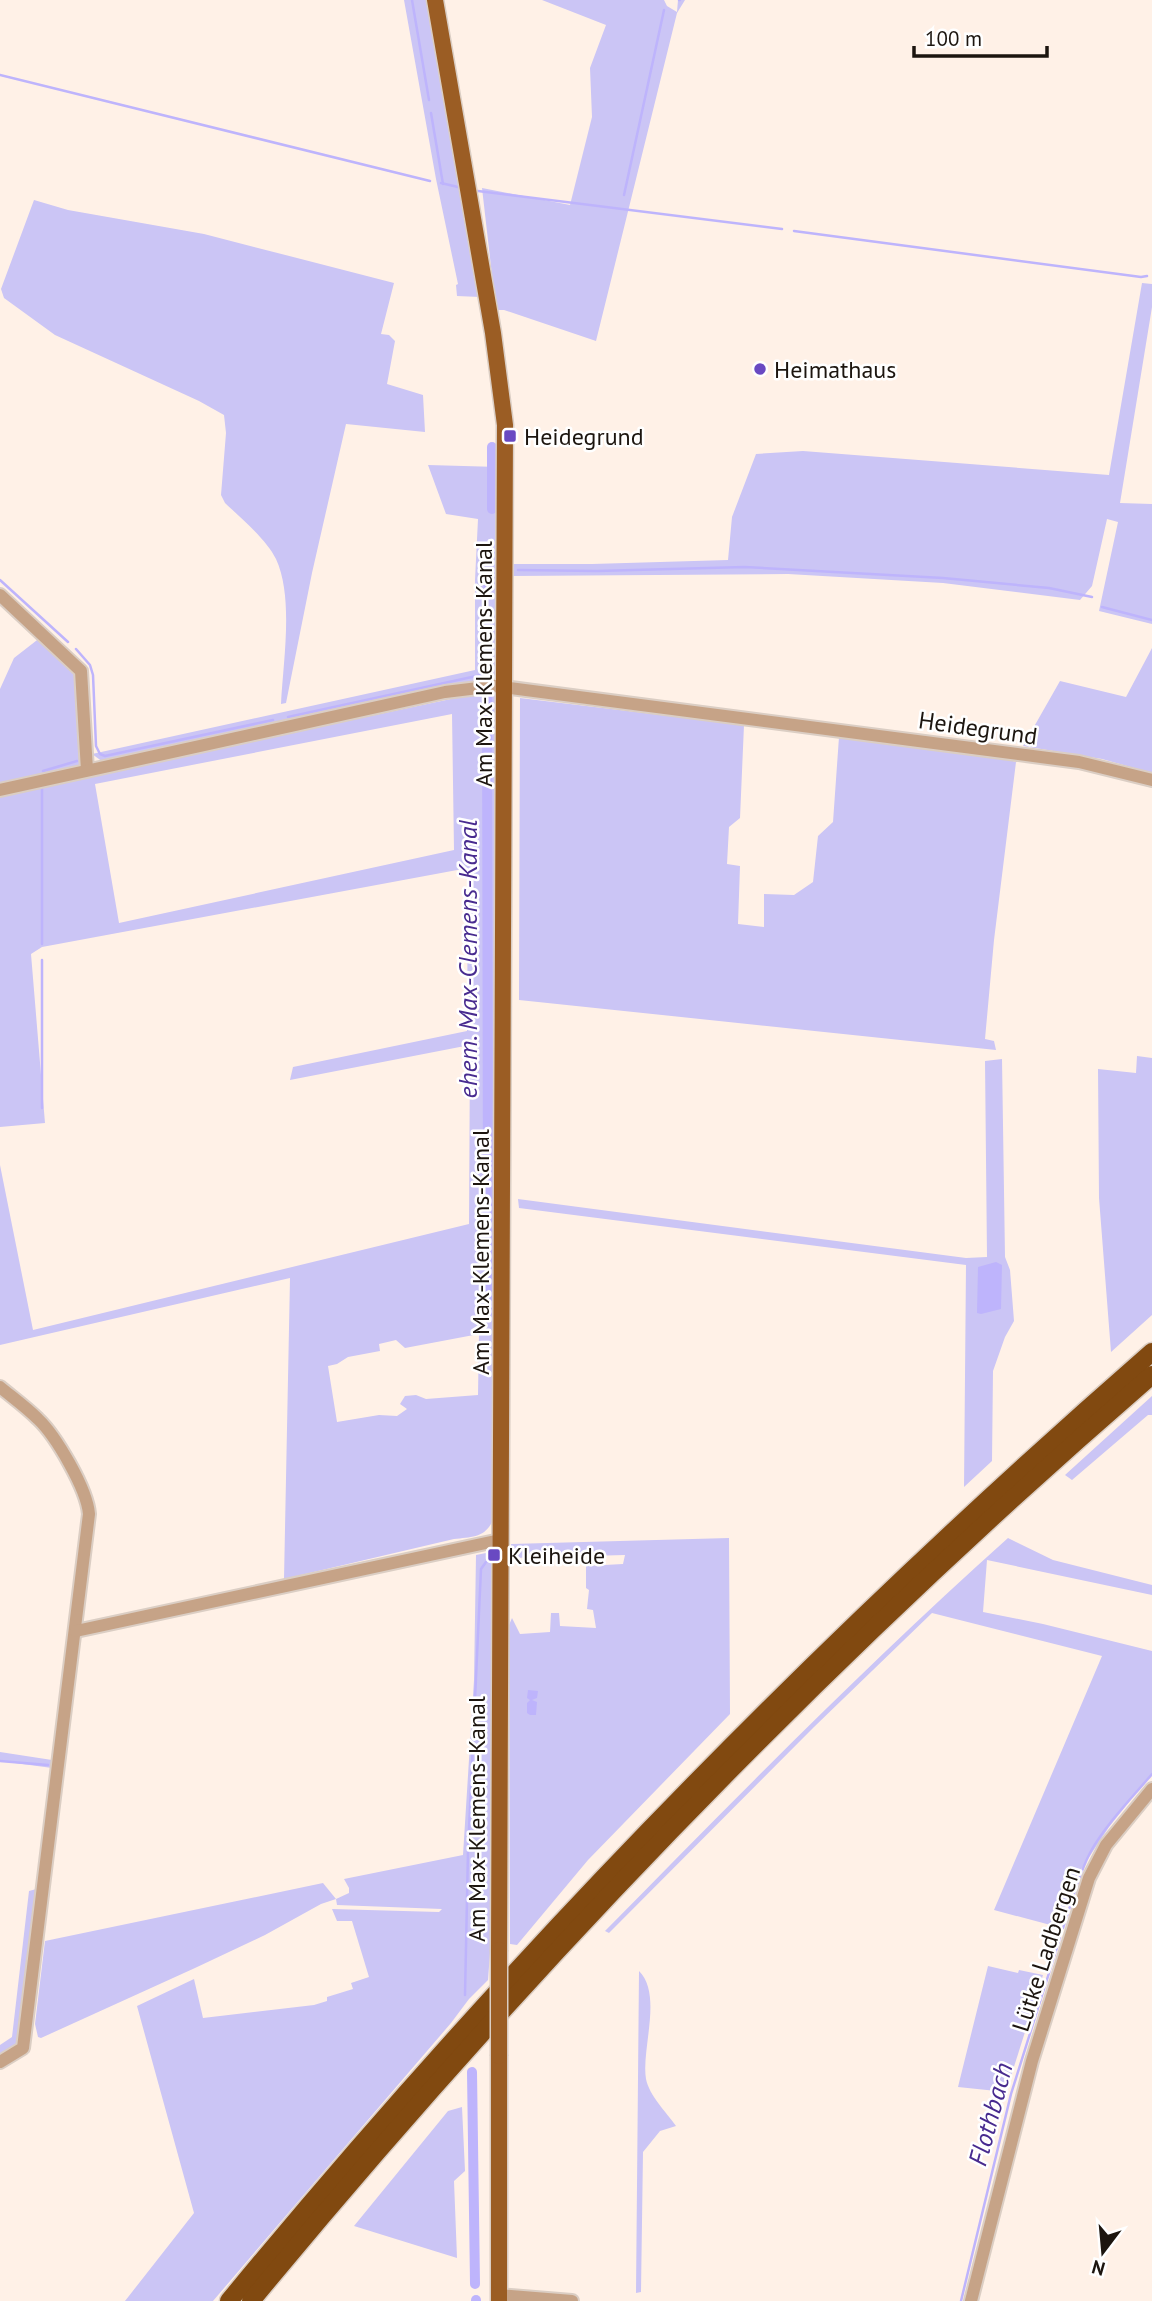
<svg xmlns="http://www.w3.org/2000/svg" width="1152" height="2301" viewBox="0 0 1152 2301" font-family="'PT Sans',sans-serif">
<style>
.green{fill:#cbc5f5;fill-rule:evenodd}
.water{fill:#beb4fc}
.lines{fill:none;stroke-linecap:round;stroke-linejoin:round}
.stream{stroke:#beb4fc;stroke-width:2.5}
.canal{stroke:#beb4fc;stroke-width:10}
.minor-casing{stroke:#dbcec4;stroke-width:16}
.major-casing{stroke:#dbcec4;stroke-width:19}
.highway-casing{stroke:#dbcec4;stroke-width:21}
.minor{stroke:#c6a387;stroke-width:12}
.major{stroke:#9b5d24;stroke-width:16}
.highway{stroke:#814910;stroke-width:18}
.major-bridge-casing{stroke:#dbcec4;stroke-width:19;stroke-linecap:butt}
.major-bridge{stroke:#9b5d24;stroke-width:16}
.poi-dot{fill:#6949c2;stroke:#fff;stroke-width:2.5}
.labels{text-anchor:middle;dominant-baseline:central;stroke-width:5;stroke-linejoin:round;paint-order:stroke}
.poi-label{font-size:24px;fill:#1c150f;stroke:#fff;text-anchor:start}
.street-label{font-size:24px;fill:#1c150f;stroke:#fff}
.water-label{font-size:26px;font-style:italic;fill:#482b8f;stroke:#fff}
</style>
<rect width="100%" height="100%" fill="#fff1e7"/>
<g class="green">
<path d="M404,0H429L480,297L457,296L456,285L458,284L436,179Z"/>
<path d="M542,0H664L667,6L677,12L678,0H685L677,13L596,341L504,310H496L482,188L570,205L592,117L590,68L606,25Z"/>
<path d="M34,200L68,210L204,234L394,283L381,334L389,335L395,341L387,384L423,395L425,432L346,424L312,573L286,703L281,704C283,662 294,598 276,559C267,540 241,518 225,503L221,495L226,433L224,415L199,401L55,335L4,298L1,289Z"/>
<path d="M1142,283L1152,284V307L1120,503L1152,504V624L1099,611L1118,522L1107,519L1092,586L1080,600L943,583L788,574L512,576V564H592L728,560L732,517L756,454L803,451L1109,475Z"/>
<path d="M428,465L499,467L496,679L483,680L111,762H103L92,754L475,670V580L478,519L446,514Z"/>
<path d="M41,637L75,674L81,766L39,775L38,786L484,692H493L499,699L497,1275L493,1520C485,1538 472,1537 454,1539L284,1579L290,1278L0,1345V1165L33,1330L469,1224L470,1045L290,1080L293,1067L467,1031L468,868L42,947L31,954L45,1123L0,1127V689L14,658ZM452,714L454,850L119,923L95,784ZM479,1334L478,1395L426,1399L416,1395L405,1396L400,1404L407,1409L397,1416L379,1415L337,1422L328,1366L337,1364L348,1357L380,1351L379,1344L396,1340L405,1348Z"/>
<path d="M1152,648V773L1102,759L1023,746L1060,681L1126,697Z"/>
<path d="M520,698L744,725L740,818L729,827L727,864L740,866L738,924L764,927V894L794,895L813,882L818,836L833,822L839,737L1003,758L1016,762L994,940L985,1039L994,1041L996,1050L519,1000Z"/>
<path d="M1137,1056L1152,1058V1315L1111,1352L1099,1198L1098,1069L1136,1073Z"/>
<path d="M1002,1059L1005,1257L1010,1270L1014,1321L1005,1337L993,1371L992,1461L964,1487L966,1265L519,1208L518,1199L966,1258L987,1257L985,1061Z"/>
<path d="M1152,1396V1415H1148L1072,1480L1065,1475Z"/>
<path d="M729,1538L730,1714L588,1860L517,1945L510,1944L509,1625L512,1618L520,1634L550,1632L551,1613H559L560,1626L596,1628L593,1610L587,1609L589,1590L586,1588V1566L623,1564L625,1555L511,1558V1544Z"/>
<path d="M1008,1538L1053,1560L1152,1585V1595L987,1560L983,1612L1043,1624L1152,1651V1773L1109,1827L1076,1877L1058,1927L994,1910L1102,1656L932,1613L814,1727L609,1933L605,1931C737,1797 868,1663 1008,1538Z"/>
<path d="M486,1553L493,1559L492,1926L488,1980L469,1999L451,2023L213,2301H125L194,2213L137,2006L194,1979L203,2018L314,2005L327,2001V1997L353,1989L351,1983L369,1977L352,1921H337L332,1909L439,1912L442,1909L337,1905L336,1899L321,1904L265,1935L195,1968L41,2038L38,2037L35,2024L45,1941L323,1883L336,1899L349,1893V1888L344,1879L463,1855L474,1680L476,1555Z"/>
<path d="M0,1752L52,1760V1768L0,1761Z"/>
<path d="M40,1888L21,2036L12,2050L0,2056V2045L12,2037L29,1891Z"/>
<path d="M988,1966L1018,1973L1019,1970L1043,1975L1006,2092L958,2087Z"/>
<path d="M639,1971C663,1995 641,2049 646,2079C649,2095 666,2112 676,2126L660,2131L643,2152L641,2292L636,2293Z"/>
<path d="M462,2107L465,2171L454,2181L457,2258L354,2226L448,2111Z"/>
</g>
<g class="water">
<path d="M996,1262L1002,1265L1001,1309L981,1314L977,1313L978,1267Z"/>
<path d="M528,1690L538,1691L537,1698L532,1700L537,1702L536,1715H530L527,1713V1703L530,1700L527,1698Z"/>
</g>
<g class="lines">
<g class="stream">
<path d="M412,0L429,100"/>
<path d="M679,0H680"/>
<path d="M0,75L430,181"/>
<path d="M431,113L443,184"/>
<path d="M441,183L458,187"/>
<path d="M478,191L782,229"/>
<path d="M624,195L664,10"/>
<path d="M794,231L1141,277L1147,276"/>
<path d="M518,570L597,571L745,567L943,578L1049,588L1092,597"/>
<path d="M0,580L68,642"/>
<path d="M1102,607L1152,620"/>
<path d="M76,649L90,665L93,675L96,746L100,754L105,756L273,720"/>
<path d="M288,717L481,675L483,672L485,575L488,570H495"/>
<path d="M43,771L77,761"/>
<path d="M42,788V944"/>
<path d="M42,960V1108"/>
<path d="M0,1761L48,1765"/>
<path d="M1063,1928C1072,1902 1078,1875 1091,1851C1107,1823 1131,1799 1152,1774"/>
<path d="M465,1995L468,1851L481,1569L486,1562"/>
<path d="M961,2301L1011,2094L1060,1938"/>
</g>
<g class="canal">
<path d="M492,447V509"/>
<path d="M487,698L488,1219"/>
<path d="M490,1233V1310"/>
<path d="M472,2072L475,2284"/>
<path d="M476,2300V2301"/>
</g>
<g class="minor-casing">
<g id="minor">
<path d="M0,595L81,671L87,770"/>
<path d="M0,790L445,692L495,686L1079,762L1152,780"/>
<path d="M0,1387C12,1397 26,1407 38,1419C56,1436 87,1489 89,1514L23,2048L0,2062"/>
<path d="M76,1631L500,1540"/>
<path d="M499,2295L572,2301"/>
<path d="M971,2301L1032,2061L1089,1878L1106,1845L1152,1789"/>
</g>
</g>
<g class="major-casing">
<g id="major">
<path d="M435,0L493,333L505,425L499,1950"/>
<path d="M499,2301V2056"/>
</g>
</g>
<g class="highway-casing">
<g id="highway">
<path d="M229,2301C510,1960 819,1643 1152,1352"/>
<path d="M251,2301C525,1969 826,1657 1152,1375"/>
</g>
</g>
<use href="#minor" class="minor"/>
<use href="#major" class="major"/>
<use href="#highway" class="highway"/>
<g class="major-bridge-casing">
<path id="major-bridge" d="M499,1950V2056"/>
</g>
<use href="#major-bridge" class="major-bridge"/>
</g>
<g class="poi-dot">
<circle cx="760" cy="369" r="7"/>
<rect x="503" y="429" width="14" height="14" rx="3.5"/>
<rect x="487" y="1548" width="14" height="14" rx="3.5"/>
</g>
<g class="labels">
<g class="poi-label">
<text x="774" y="369">Heimathaus</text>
<text x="524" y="436">Heidegrund</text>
<text x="508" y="1555">Kleiheide</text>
</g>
<g class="street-label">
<text transform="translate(483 664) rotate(-90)">Am Max-Klemens-Kanal</text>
<text transform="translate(978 728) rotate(8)">Heidegrund</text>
<text transform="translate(480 1252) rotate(-90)">Am Max-Klemens-Kanal</text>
<text transform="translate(476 1819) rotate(-90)">Am Max-Klemens-Kanal</text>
<text transform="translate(1046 1949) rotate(-72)">Lütke Ladbergen</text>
</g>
<g class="water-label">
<text transform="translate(467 959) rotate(-90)">ehem. Max-Clemens-Kanal</text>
<text transform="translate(990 2114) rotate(-75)">Flothbach</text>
</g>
</g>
<g transform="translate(1103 2252) rotate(196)" stroke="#ffffff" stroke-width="5" paint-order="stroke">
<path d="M0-5L12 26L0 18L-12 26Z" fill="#1c150f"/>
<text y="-10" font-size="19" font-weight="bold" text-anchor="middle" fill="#1c150f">N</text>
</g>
<path d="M914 46v10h133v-10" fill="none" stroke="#1c150f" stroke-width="3.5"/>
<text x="925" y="46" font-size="21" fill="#1c150f" stroke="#ffffff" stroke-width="5" paint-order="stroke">100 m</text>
</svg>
